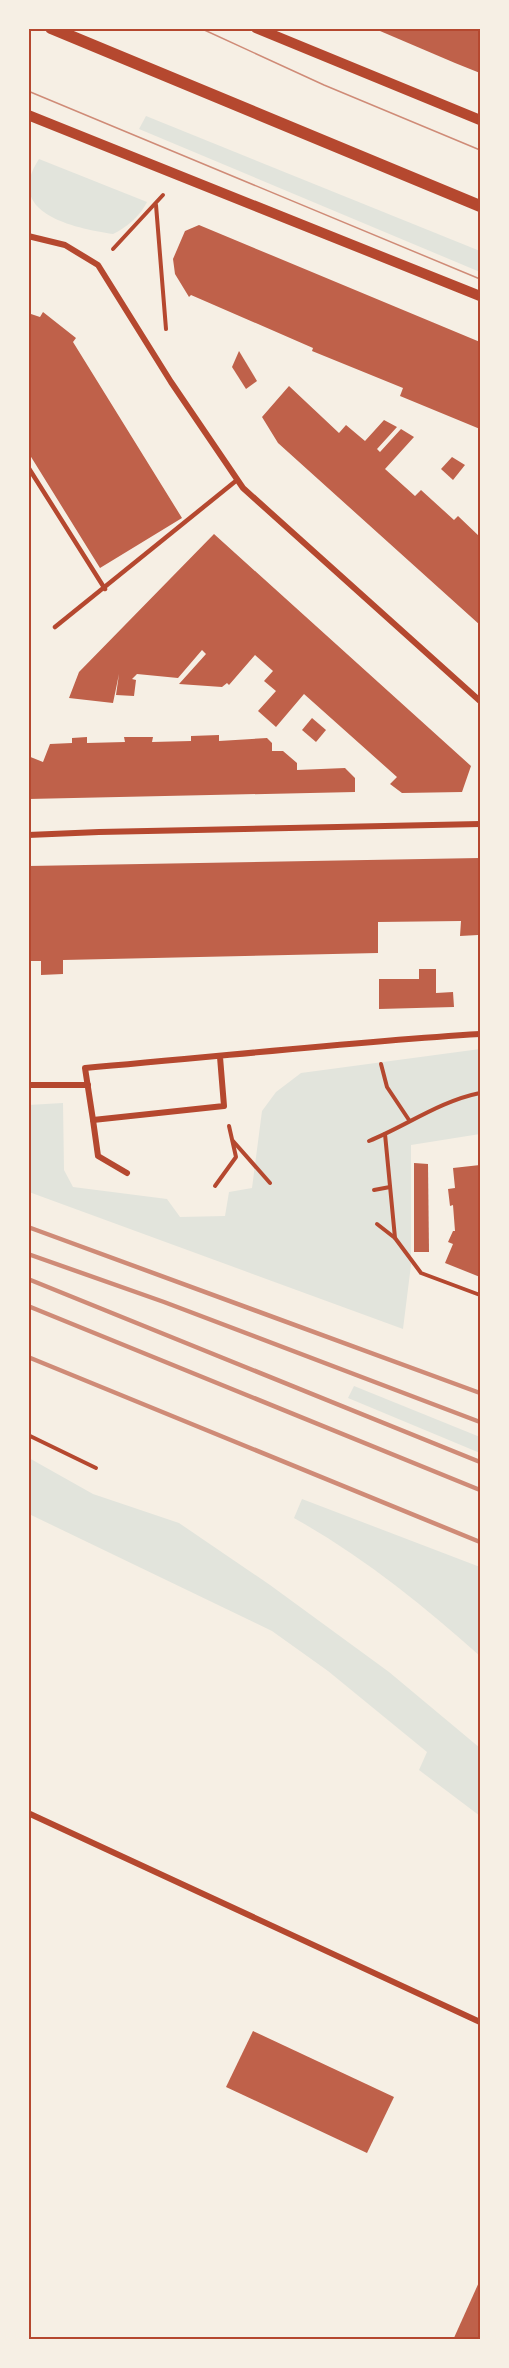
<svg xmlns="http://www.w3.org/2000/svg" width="509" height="2368" viewBox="0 0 509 2368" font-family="'Libre Baskerville',serif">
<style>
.green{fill:#e2e4dc}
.building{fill:#bf614a}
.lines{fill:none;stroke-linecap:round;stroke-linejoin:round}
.path{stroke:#b5482f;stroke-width:4}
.service{stroke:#b5482f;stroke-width:4.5}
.minor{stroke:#b5482f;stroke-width:6}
.tertiary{stroke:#b5482f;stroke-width:10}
.secondary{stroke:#b5482f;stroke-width:12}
.tram{stroke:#cf8b77;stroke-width:1.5}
.rail{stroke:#cf8b77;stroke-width:4.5}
.neatline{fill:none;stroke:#b5482f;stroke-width:2}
</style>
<rect width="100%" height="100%" fill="#f6efe4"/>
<g class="green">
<path d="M146,116L480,251V272L139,129Z"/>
<path d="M39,159L147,202C141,215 126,228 113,234C73,228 3,213 39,159Z"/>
<path d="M480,1049V1134L411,1145V1265L403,1329L29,1192L28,1105L63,1103L64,1170L73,1187L167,1199L180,1217L225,1216L229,1192L252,1188L262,1111L276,1092L301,1073Z"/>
<path d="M354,1386L480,1437V1453L348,1398Z"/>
<path d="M29,1458L93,1494L179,1523L270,1585L389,1672L480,1748V1816L419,1770L427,1752L328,1671L272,1631L29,1514Z"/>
<path d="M302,1499L480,1567V1656C423,1605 362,1556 294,1518Z"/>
</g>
<g class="building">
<path d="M373,28H480V73L455,63Z"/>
<path d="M199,225L480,342V429L400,396L403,388L312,351L313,348L191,295L189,297L175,274L173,259L185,231Z"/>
<path d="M43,312L76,338L73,342L182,518L100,568L28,452V313L40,317Z"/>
<path d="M239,351L257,381L246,389L232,367Z"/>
<path d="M289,386L339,433L346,425L365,441L384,420L397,427L377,449L380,452L401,429L414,437L385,469L415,496L421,490L454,520L458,516L480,537V625L278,443L262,417Z"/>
<path d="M452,457L465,465L453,480L441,469Z"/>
<path d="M214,534L471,766L462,792L402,793L390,784L397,777L304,694L276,727L258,711L276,691L264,681L273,671L255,655L229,685L227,683L222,687L179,684L206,654L202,650L178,678L137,674L132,679L136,680L134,696L116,695L119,674L113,703L69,698L79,672Z"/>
<path d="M312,718L326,730L316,742L302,730Z"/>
<path d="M219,735V741L267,738L272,743V751H283L297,763V770L345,768L355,778V792L28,799V756L43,762L50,744L72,743V738L87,737V743L125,742L124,737H153L152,742L191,741V736Z"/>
<path d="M480,858V920H478V935L460,936L461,921L378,922V953L63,960V974L41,975V961H28V866Z"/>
<path d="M419,969H436V993L453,992L454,1007L379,1009V979H419Z"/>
<path d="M414,1163L428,1164L429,1252H414Z"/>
<path d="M480,1165V1277L445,1263L453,1244L448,1242L453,1231H455L453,1205L450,1206L448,1189L455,1188L453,1168Z"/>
<path d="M253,2031L394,2097L367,2153L226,2087Z"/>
<path d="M480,2280V2340H453Z"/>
</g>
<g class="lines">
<g class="path">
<path d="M156,205L166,329"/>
<path d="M113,249L163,195"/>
<path d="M381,1064L387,1087L409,1120"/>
<path d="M385,1134L395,1238L421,1273L480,1295"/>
<path d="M233,1141L270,1183"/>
<path d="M369,1141C406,1126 440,1101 480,1093"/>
<path d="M215,1186L236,1157L229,1126"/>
<path d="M374,1190L390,1187"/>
<path d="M377,1224L395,1238"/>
<path d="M28,1435L96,1468"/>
</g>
<g class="service">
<path d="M28,467L105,589"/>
<path d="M55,627L237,480"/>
</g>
<g class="minor">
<path d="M28,236L65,245L98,265L171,382L243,488L480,701"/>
<path d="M28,835L99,832L480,824"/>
<path d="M220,1057L224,1106L93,1120L85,1068C217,1057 348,1042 480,1034"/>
<path d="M28,1085H88"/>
<path d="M93,1120L98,1156L127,1173"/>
<path d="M28,1813L480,2022"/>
</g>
<g class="tertiary">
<path d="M256,28L480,120"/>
<path d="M28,115L480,296"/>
</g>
<path class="secondary" d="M51,28L480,206"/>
<g class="tram">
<path d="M200,28L324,85L480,150"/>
<path d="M28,91L480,279"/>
</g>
<g class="rail">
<path d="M28,1227L480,1393"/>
<path d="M28,1254L164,1302L480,1422"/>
<path d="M28,1279L480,1462"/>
<path d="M28,1306L480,1490"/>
<path d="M28,1357L480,1542"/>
</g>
</g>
<rect width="509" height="2368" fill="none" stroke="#f6efe4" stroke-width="60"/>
<rect x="30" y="30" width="449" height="2308" class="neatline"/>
</svg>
